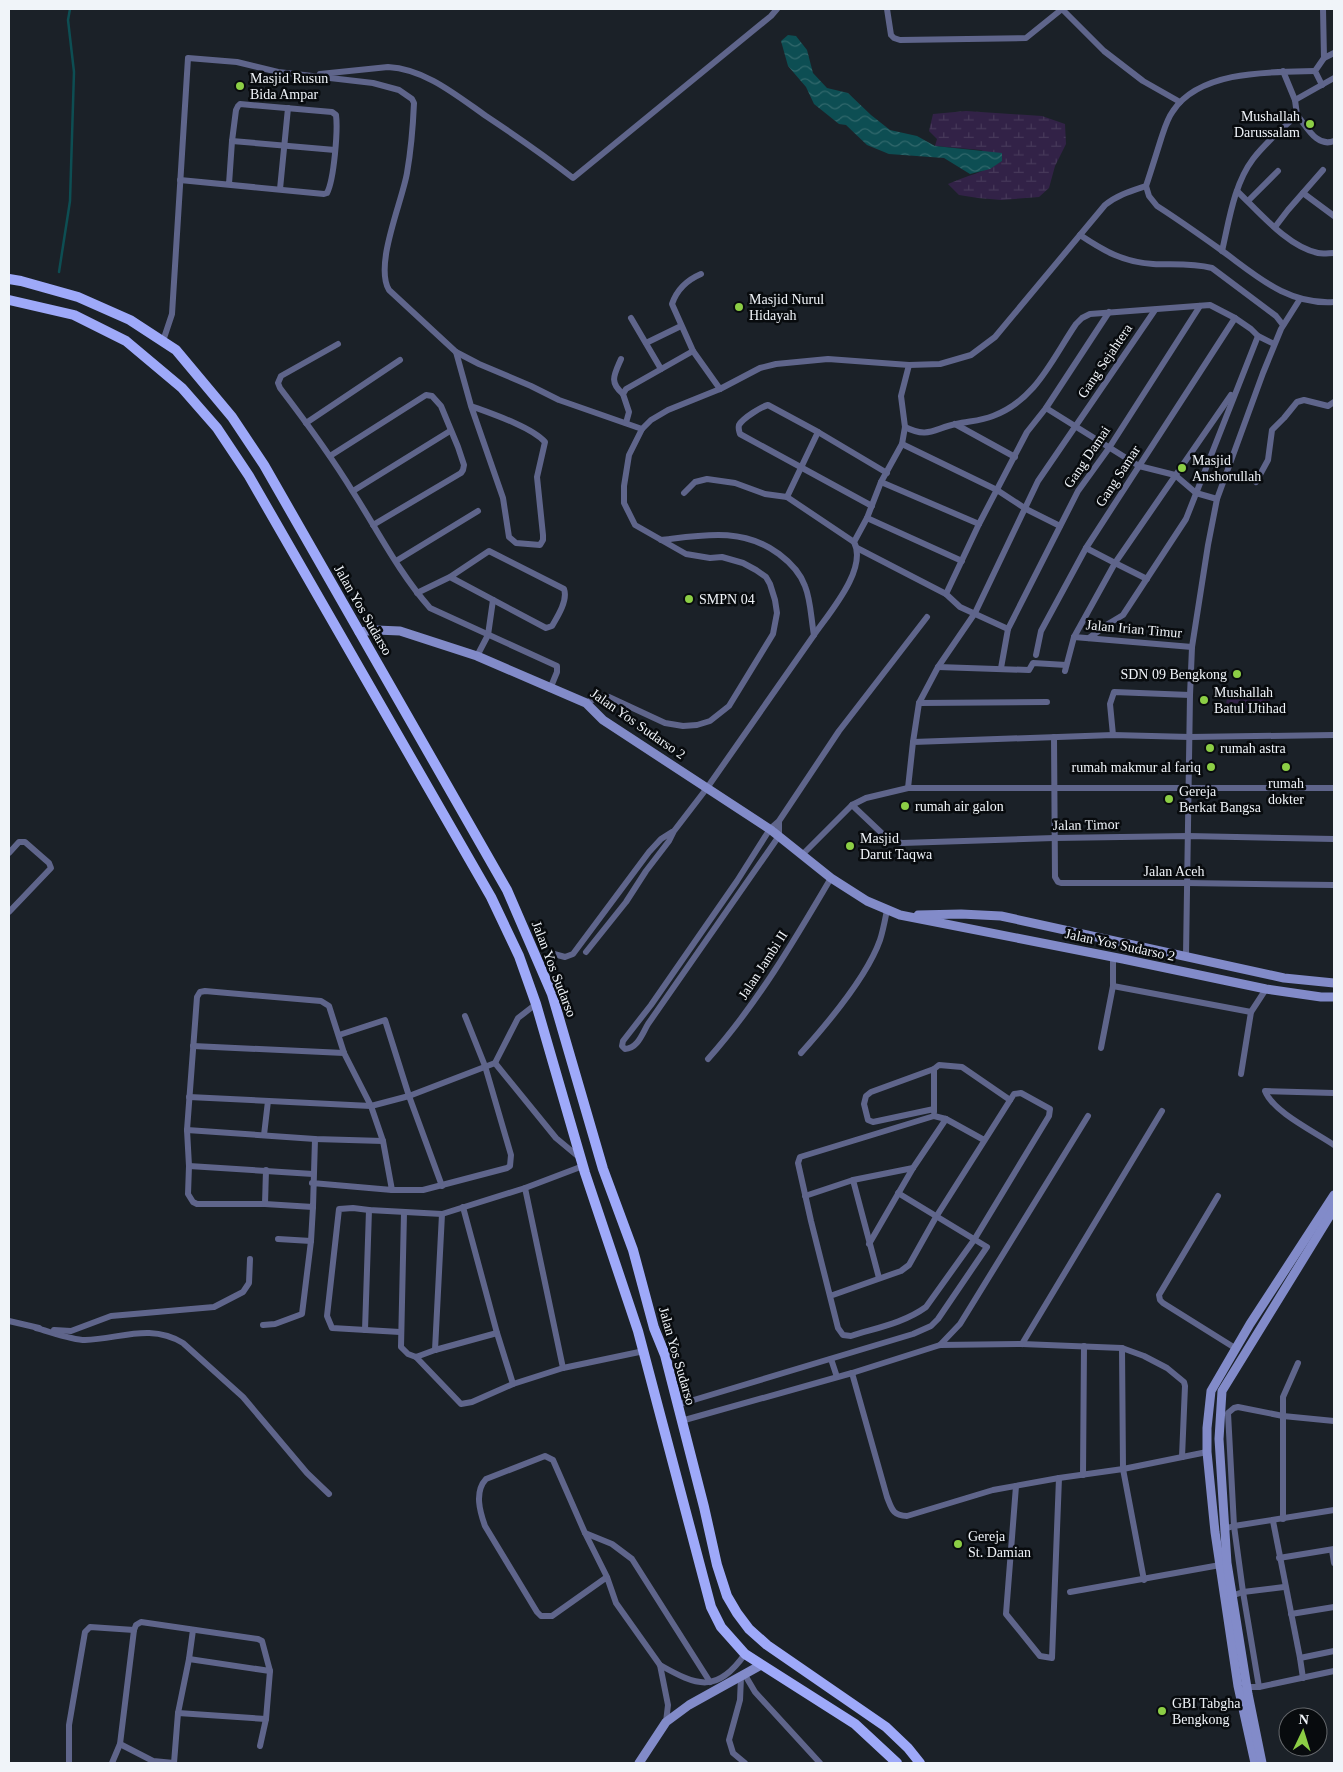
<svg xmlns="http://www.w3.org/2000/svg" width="1343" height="1772" viewBox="0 0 1343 1772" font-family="'Times New Roman',serif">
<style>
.wetland{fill:url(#wetland-marsh)}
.green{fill:#322247}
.water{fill:url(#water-waves)}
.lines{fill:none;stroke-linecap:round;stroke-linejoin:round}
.stream{stroke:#0d4e53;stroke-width:2.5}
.street{stroke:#5f658b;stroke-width:6}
.secondary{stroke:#828bc9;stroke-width:9}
.primary{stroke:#9ea9f9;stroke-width:10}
.poi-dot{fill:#8cce45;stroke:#080b0e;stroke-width:2}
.labels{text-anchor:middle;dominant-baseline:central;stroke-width:5;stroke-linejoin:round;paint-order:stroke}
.poi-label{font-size:14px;fill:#f0f4f9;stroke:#080b0e;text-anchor:start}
.street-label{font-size:14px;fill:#f0f4f9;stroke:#080b0e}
</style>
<defs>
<pattern id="wetland-marsh" width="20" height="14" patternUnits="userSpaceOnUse" patternTransform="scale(1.25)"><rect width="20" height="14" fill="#322247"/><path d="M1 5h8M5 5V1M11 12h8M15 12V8" fill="none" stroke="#463859"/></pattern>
<pattern id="water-waves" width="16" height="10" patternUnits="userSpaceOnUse" patternTransform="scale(1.25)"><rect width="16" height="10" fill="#0d4e53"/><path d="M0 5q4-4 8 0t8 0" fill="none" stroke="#31686c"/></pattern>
</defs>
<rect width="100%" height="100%" fill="#1b2128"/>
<path class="wetland" d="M966,111L1042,116L1065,124L1066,144L1055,166L1049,188L1039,197L1001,200L978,198L959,195L948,184C966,176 985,172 1002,161L981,150L935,146L937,139L929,131L933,114Z"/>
<path class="green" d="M1228,688L1271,695L1267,711L1226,706Z"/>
<path class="water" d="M788,35L796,36L807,50L813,73L827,88L848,93L871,115L890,130L917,136L935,146L1002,153V161L990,169L970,174L944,158L889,154L867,145L846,125L839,124L814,104L806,87L788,66L781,41Z"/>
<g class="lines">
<path class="stream" d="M59,272L70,201L74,72L68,20L70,9"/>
<g class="street">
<path d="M887,9L891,35L894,38L900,40L1026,38L1062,9"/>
<path d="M1062,9L1104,51L1143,81L1180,102"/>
<path d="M1324,58L1334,53"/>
<path d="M320,74L388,67C425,69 456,95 486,116C516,136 545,156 573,178L771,16L777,9"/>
<path d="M1322,85L1315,71L1324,58L1323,9"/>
<path d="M1295,100L1334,78"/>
<path d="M1297,115C1307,127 1317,148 1334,141"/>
<path d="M232,141L335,150"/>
<path d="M180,180L324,194L327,193C334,180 338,130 336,115L332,112L240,104L238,106L236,110L232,141L229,184"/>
<path d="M1146,186L1149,196L1157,206C1179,220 1200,235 1221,250C1257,276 1287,305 1334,302"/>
<path d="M280,189L288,108"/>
<path d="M1237,191C1259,212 1288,247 1318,253C1323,254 1329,253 1334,253"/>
<path d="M1303,193L1334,216"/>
<path d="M1248,201L1278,171"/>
<path d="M1275,227L1288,210L1323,170"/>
<path d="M1080,235C1104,251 1123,262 1153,264C1172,265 1192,263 1212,268L1276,316L1283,325"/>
<path d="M1222,251C1229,221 1234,184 1253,159C1265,143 1282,129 1297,115L1295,100L1283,71"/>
<path d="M701,274C687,280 677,289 672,304L693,351L720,389"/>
<path d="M631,318L661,369"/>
<path d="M163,341L172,314L188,58L237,62L278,72L373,83L399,90L412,99L414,103C413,126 411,150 407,173C402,202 374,265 389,290L456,352L479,364L531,386L559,400L642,429"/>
<path d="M646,343L681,326"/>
<path d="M338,344L281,376L278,383L280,388C306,422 331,456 353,492C378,531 399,573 430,608L557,666V672L550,689"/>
<path d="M456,352L471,406C490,413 532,427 545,442L537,477L543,535V540L540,545L516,543L509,537L503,498L471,406"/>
<path d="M621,359C614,375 609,382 623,394"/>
<path d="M1046,408L1139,466L1175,475L1196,493L1217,499"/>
<path d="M306,423L400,360"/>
<path d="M626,423L629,412L623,394L626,389L693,351"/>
<path d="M955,424L1015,457"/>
<path d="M905,427C928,439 935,428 956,424C969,421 981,421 993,416C1036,400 1052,359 1076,324L1082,318L1090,314L1210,305L1235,318L1251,329L1258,336L1274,344"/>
<path d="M902,444L997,490L1026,509L1060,526"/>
<path d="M330,456L426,395L432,396L441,406L458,447L464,465L463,470L461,473L373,525"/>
<path d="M881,482L979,524"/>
<path d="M1256,482L1268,460L1272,430L1284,418L1297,402L1304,400L1328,406L1334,402"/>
<path d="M353,491L450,431"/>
<path d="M684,493L695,482L707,479L735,483L765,494L787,497L854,542"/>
<path d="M787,497L818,432"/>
<path d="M872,506L740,434C739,430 738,429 739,425C743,418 761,407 768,405L818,432L887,473"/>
<path d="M867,518L962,561"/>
<path d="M857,548L946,594"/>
<path d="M396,561L478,511"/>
<path d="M1147,579L1115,563L1231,395"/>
<path d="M417,593L450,577L489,551L564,589C568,600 558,616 552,626L546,628L450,577"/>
<path d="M1008,629L960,607L946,594L979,524L1027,432L1046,408L1109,312"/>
<path d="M814,635C829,613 868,569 854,542L867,518L881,482L902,444L905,427L901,396L909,365"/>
<path d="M1074,637L1192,647"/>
<path d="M1089,638L1108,624L1123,615L1186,519L1258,336"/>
<path d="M1036,655L1041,631L1086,548L1235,318"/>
<path d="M477,656L488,635L493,600"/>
<path d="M938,667L1029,670L1033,663L1066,665"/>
<path d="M1001,668L1008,629L1078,491L1109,448L1200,306"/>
<path d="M1065,671L1074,637L1115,563L1086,548"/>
<path d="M586,703L600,696L609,697L665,723L683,726L697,725L710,721L729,706L773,634L777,613L775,600L770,584L766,577L756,570L743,563L722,557L710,558L686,554L635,525L624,503V486L629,455L642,429L651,420L668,410L720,389L760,368L776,364L828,359L909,365L940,364L971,355L995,337L1105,205C1117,195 1131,191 1146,186C1151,171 1156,155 1161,139C1164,130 1167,119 1173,111C1200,70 1271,72 1315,71"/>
<path d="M919,703L1047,702"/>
<path d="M1113,735L1110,704L1114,692L1190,695"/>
<path d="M1054,737L1055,877L1058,882L1061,883H1186L1334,885"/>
<path d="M913,742L919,703L938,667L975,613L1038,481L1155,310"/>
<path d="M908,788L913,742L1113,735L1190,737L1334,735"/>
<path d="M852,805L889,840L902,843L1054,838L1188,836L1334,839"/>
<path d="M779,821V836L648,1024C642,1034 638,1048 625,1049L622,1046L623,1041L651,1005L737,881L770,829L779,821L839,731L927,617"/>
<path d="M9,853L19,842H25L49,863L51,868L9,912"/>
<path d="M803,854L852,805L866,798L908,788H1334"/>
<path d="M586,952L626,902L646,871L669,841L674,831L707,788L814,635C811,619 811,601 805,586C800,572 791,563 779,554C743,527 703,535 661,540"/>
<path d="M554,954L565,957L573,954L649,852L661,839L672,832"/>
<path d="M1186,956L1190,695L1192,647L1208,545L1217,499L1263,373L1281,329L1300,299"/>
<path d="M1113,986L1251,1012"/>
<path d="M339,1035L385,1020L409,1096L442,1186"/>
<path d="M193,1046L344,1053"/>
<path d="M1101,1048L1113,986V957"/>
<path d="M801,1053C827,1024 867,977 880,940C883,931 885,920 887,910"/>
<path d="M708,1059C757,1004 794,941 831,878"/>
<path d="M495,1063L556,1138L580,1158"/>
<path d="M1241,1074L1251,1012L1266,989"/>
<path d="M1334,1093L1265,1091C1273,1112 1315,1132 1334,1145"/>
<path d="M189,1097L371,1106L409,1096L495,1063L518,1018L536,1004"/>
<path d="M934,1109L873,1122L868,1120L864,1104L866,1096L871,1092L934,1069"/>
<path d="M934,1112V1069L939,1065L962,1067L1010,1100"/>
<path d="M187,1130L315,1139L383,1141"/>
<path d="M264,1135L268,1101"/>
<path d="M189,1166L313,1174"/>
<path d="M853,1180L879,1278"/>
<path d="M312,1183L392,1190L383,1141L371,1106L344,1053L329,1006L321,1001L205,991L200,992L197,997L187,1130L189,1166L188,1194L193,1202L197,1204H265L313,1207L315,1139"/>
<path d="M525,1188L563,1368"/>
<path d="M392,1190H423L507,1168L510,1166L511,1155L485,1066L465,1016"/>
<path d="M805,1196L853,1180L913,1168"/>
<path d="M1218,1196L1159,1295L1160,1300L1163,1303L1235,1348"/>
<path d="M265,1204L266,1170"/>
<path d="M463,1207L497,1333L513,1384L563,1368L644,1351"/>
<path d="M404,1213L401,1347L408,1354L416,1357L435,1350L497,1333"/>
<path d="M278,1239L311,1241"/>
<path d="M869,1244L913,1168L946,1119"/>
<path d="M830,1296L901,1271L909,1265L936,1217L1014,1094L1021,1093L1050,1109L1049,1116L974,1240L926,1307C904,1323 876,1328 851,1336L843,1335L838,1328L811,1221L798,1163L800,1157L934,1116L946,1119L984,1140"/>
<path d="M9,1321L39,1328"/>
<path d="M263,1325L275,1324L302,1314L311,1241L313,1207"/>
<path d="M36,1328C48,1331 72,1340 85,1340C120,1339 150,1323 183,1343L243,1397L307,1473L329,1494"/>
<path d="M54,1330L71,1331L111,1316L214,1307L243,1292L249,1283L250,1259"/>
<path d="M365,1330L369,1210"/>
<path d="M400,1332L332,1328L327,1316L339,1209L353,1208L369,1210L442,1214L525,1188L583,1166"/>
<path d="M1022,1344L1162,1111"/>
<path d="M940,1345L960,1324L1088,1116"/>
<path d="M1122,1348L1123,1469L1144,1580"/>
<path d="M435,1350L442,1214"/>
<path d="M416,1357L461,1404L472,1402L513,1384"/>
<path d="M831,1359L837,1377"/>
<path d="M852,1373L887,1497C892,1509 892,1515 907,1516L993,1490L1059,1478L1123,1469L1207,1452"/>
<path d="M677,1405L913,1334L931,1326L938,1319L987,1247L898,1193"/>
<path d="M681,1421L852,1373L940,1345L1022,1344L1122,1348L1144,1356L1167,1368L1184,1382L1185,1386L1182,1457"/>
<path d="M1083,1475L1084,1346"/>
<path d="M1016,1486L1006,1614L1040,1656L1052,1658L1059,1478"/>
<path d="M1283,1519V1397L1298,1363"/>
<path d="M1273,1521L1300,1658"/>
<path d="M1224,1529L1234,1526L1334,1510"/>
<path d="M585,1533L612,1544L632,1559L710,1682"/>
<path d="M1332,1550L1334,1563"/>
<path d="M1279,1558L1334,1549"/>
<path d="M607,1577L552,1616H541L537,1612L485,1526C480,1512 474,1492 486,1479L545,1456L553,1460L585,1533L607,1577L616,1603L660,1665L668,1705L666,1722"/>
<path d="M1070,1592L1220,1565"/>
<path d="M1231,1596L1243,1592L1284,1587"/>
<path d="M1291,1614L1334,1607"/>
<path d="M189,1659L270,1671"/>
<path d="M660,1665C697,1686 717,1694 745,1654"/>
<path d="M745,1675L755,1692L820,1763"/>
<path d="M741,1677L740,1700L729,1740L733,1753L745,1763"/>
<path d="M1303,1678L1300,1658L1334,1651"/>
<path d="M1248,1687H1259L1334,1671"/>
<path d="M1259,1687L1243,1592L1234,1526L1228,1413L1234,1408L1238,1407L1283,1416L1334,1421"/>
<path d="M178,1713L266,1719"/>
<path d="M120,1744L153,1761L174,1763"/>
<path d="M69,1763V1725L85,1632L90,1627L134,1630"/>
<path d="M112,1763L120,1744L134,1630L136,1625L141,1622L258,1639L262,1641L270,1671L266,1719L260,1746"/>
<path d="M174,1763L178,1713L189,1659L193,1630"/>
</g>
<g class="secondary">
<path d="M359,632L376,630L400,631L477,656L586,703L603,720L771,830L831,878L867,901L900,915L1123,959L1266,989L1321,997H1334"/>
<path d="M918,915L961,914L1001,916L1284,978L1334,983"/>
<path d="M639,1763L666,1722L689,1705L761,1665"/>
<path d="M1255,1763L1238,1686L1215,1532L1207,1452V1428L1211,1391L1250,1324L1334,1195"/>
<path d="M1262,1763L1248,1694L1227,1563L1219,1439L1222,1391L1334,1209"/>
</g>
<g class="primary">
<path d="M9,279L21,281L78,297L130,320L176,350L232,417L264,465L507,890L552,994L603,1169L633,1250L654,1328L665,1355L704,1507L717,1565L727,1596L737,1613L749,1629L767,1645L886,1727L908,1748L920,1763"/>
<path d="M9,300L74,315L126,341L182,388L217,428L249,476L491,897L519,956L536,1004L585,1173L638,1331L711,1607L721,1627L745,1654L855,1724L897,1763"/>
</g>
</g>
<g class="poi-dot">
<circle cx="240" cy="86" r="5"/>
<circle cx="1310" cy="124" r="5"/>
<circle cx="739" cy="307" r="5"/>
<circle cx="1182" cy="468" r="5"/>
<circle cx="689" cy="599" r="5"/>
<circle cx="1237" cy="674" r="5"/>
<circle cx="1204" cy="700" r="5"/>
<circle cx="1210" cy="748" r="5"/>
<circle cx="1211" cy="767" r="5"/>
<circle cx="1286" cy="767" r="5"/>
<circle cx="1169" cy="799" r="5"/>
<circle cx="905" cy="806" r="5"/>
<circle cx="850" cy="846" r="5"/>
<circle cx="958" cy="1544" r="5"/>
<circle cx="1162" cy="1711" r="5"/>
</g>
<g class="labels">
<g class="poi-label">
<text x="250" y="78">Masjid Rusun<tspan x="250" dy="16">Bida Ampar</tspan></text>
<text x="1300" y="116" text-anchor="end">Mushallah<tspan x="1300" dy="16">Darussalam</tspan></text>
<text x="749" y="299">Masjid Nurul<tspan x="749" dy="16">Hidayah</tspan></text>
<text x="1192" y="460">Masjid<tspan x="1192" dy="16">Anshorullah</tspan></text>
<text x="699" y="599">SMPN 04</text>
<text x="1227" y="674" text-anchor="end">SDN 09 Bengkong</text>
<text x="1214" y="692">Mushallah<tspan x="1214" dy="16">Batul IJtihad</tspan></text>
<text x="1220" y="748">rumah astra</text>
<text x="1201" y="767" text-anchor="end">rumah makmur al fariq</text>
<text x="1286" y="783" text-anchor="middle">rumah<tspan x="1286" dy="16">dokter</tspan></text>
<text x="1179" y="791">Gereja<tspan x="1179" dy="16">Berkat Bangsa</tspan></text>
<text x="915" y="806">rumah air galon</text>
<text x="860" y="838">Masjid<tspan x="860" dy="16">Darut Taqwa</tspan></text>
<text x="968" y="1536">Gereja<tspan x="968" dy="16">St. Damian</tspan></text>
<text x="1172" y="1703">GBI Tabgha<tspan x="1172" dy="16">Bengkong</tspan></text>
</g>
<g class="street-label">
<text transform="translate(1105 361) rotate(-56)">Gang Sejahtera</text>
<text transform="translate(1087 457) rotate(-56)">Gang Damai</text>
<text transform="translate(1118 476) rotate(-57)">Gang Samar</text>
<text transform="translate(363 610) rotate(60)">Jalan Yos Sudarso</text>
<text transform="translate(1134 629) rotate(5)">Jalan Irian Timur</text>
<text transform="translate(638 724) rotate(35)">Jalan Yos Sudarso 2</text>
<text transform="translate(1086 825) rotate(-1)">Jalan Timor</text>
<text x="1174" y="871">Jalan Aceh</text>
<text transform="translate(1120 945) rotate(12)">Jalan Yos Sudarso 2</text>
<text transform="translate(763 965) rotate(-57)">Jalan Jambi II</text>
<text transform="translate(554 969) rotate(69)">Jalan Yos Sudarso</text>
<text transform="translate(677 1356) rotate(74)">Jalan Yos Sudarso</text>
</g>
</g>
<rect width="1343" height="1772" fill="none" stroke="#f0f4f9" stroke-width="20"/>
<g transform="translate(1303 1732) rotate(4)"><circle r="24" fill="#080b0e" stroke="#65686c"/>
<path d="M0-4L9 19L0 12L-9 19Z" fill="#8cce45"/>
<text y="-8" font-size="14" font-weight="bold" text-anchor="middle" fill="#f0f4f9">N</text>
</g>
</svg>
